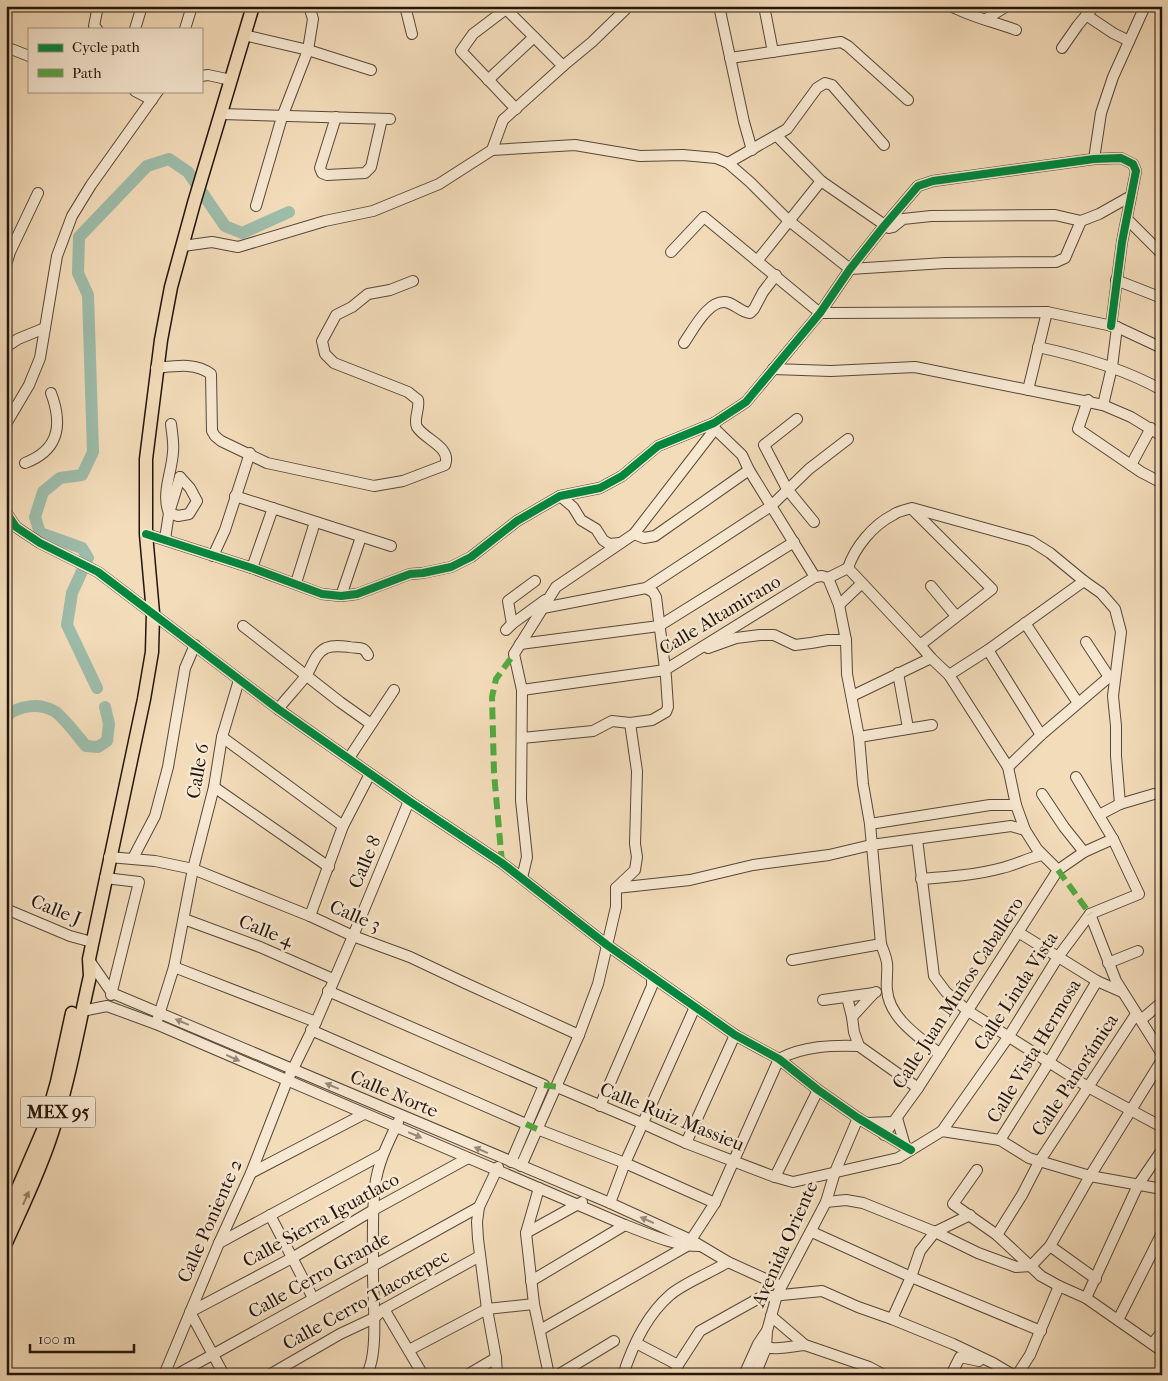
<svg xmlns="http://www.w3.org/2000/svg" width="1168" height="1381" viewBox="0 0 1168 1381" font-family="'IM FELL French Canon',serif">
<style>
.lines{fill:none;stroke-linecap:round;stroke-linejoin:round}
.river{stroke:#9dbcaa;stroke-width:12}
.minor-casing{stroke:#574737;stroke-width:12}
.major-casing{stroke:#23150b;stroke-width:15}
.minor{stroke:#f7e8d2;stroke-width:10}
.major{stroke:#f3dcba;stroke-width:12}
.quiet{stroke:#53a941;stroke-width:6;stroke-dasharray:12 6;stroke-linecap:butt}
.cycleway-casing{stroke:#f7e8d2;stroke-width:11}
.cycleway{stroke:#00873e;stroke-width:8}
.oneway{fill:#988978}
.oneway2{fill:#95826b}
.labels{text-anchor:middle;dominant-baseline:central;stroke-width:5;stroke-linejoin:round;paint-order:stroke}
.shield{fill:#f7e8d2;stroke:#635447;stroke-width:1}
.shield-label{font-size:18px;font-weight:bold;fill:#23150b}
.street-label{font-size:19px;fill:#23150b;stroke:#f7e8d2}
</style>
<rect width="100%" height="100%" fill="#f3dcba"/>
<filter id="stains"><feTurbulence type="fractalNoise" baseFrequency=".004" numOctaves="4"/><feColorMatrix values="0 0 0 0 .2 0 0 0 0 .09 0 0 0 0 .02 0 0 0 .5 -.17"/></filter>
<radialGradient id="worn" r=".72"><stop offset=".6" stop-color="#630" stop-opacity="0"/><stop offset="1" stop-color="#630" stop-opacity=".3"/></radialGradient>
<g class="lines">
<g class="river">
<path d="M88,558L82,548L40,533L35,517L43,492L60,478L82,475L93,452L88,295L78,273L79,237L147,166L169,159L188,172L225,226L242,233L289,212"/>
<path d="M83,569L72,593L67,625L97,688"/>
<path d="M6,716C20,705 39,703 54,711C62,715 79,738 86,746L98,747L107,741L109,724L105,707"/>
</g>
<g class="minor-casing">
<g id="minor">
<path d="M405,6L412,34"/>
<path d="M719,6L744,122L752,150"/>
<path d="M764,6L773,52"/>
<path d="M951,6C971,17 995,22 1016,30"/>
<path d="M1086,15L1113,33L1129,41"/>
<path d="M986,19L1007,6"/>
<path d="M97,29L94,26L98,6"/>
<path d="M135,29L142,6"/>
<path d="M185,29L192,6"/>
<path d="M244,35L308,50L371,70"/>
<path d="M6,47L29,56"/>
<path d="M1062,48L1078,25L1094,6"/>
<path d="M730,58L841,42L848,46L908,100"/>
<path d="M201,76L208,75L231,80"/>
<path d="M488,80L534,37"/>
<path d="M135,91L152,100"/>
<path d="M516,109L461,51L473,34L506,9L563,66"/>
<path d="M221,114L390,119"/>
<path d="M336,117L320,168L322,173L327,175L365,173L371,167L382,119"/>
<path d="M777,136L821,181L889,228L893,227L903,219L931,216L1055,215L1081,221L1099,214L1131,196"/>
<path d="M492,150L575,145L640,156L683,155L716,158L728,163L750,182L788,220L850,269L945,263L1056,262L1065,258L1081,221"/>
<path d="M1094,159L1101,113L1113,77L1145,6"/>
<path d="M728,163L787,129L817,88L825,83L832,85L884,145"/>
<path d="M256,206L282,117L308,50L313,19L309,6"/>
<path d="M1127,219L1162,254"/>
<path d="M183,246L212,242L238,247L325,221L373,211L439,184L492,150L503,120L563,66L592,42L629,6"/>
<path d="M671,252L704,217L820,313L1047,312L1117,327L1162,348"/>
<path d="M757,261L821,181"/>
<path d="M6,265L10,252L38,193"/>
<path d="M1116,280L1162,298"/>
<path d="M684,343C693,330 710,296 729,303C737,306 741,312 750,313L754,309L763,292L776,275"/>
<path d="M6,347L18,339L45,328"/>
<path d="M1038,347C1080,356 1124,369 1162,390"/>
<path d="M156,368C175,366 195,362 211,374L212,431L215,436L221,441L267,463L374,486L403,481L445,465C452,447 425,440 417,427C413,419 420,410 418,400L408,392L334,363L325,354L322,341L336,315L352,307L368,294L390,290L413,281"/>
<path d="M773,369L831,371L915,367L1103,405L1131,417L1162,436"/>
<path d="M1028,390L1047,312"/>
<path d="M1088,400L1078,429L1141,472L1162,483"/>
<path d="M1103,405L1112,367L1117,327"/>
<path d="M797,419L764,445L787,489L814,522"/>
<path d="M6,424L29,385L40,358L57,256L72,216L91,185L158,91"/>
<path d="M171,424C172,433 174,443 173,452C172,472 161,494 169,513L178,516L189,514L197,501L190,488L180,477"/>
<path d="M715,429L742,455L749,470L815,577"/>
<path d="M25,463C59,450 63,425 51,393"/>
<path d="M1131,465L1151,428"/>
<path d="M235,496L391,546"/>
<path d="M560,496L573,507L581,520L596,529L603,540L609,544L620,543"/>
<path d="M912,509L992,589L920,645"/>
<path d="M6,512L16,527L40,543L98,572L278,709L409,801L502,863L607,945L735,1035L779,1059L818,1090L858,1118L911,1150"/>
<path d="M146,534L252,568L322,594L341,596L357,594L410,574L423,573L451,567L471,557L517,521L560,496L600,488L622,476L658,446L714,423L746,402L820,313L850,269L884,226L918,186L933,181L1094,159L1121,158L1133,164L1136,171L1122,242L1111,326"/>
<path d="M634,534L644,538L655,536L749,470"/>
<path d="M165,539L169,513L180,477"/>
<path d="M213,556L225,530L250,453"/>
<path d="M252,568L273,508"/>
<path d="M848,568C855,547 873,525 893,515C898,511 905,510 912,508L1031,541L1050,553L1084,581L1101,593L1115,609L1121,632L1113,696L1116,726V756L1120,804"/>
<path d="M848,568L920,645L931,658L949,675L1008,767L1016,805L1025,830L1037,849L1058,870"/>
<path d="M828,578L848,568"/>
<path d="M296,583L315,522"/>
<path d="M931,586L956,616"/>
<path d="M341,596L361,537"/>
<path d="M839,605L861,584"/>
<path d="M543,608L646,588L771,506L809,469L848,439"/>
<path d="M1025,623L1078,703"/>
<path d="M512,624L508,601L535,581"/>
<path d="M243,626L340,702L371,724"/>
<path d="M506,630L512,624L545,600"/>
<path d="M1086,642L1109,677"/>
<path d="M520,644L659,626L794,542"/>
<path d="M708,648L736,638L760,635H774L795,645L811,643L828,640H846"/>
<path d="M988,650L1041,735"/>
<path d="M898,673L908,728"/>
<path d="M949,675L988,650L1084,581"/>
<path d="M522,690L665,670L815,577L822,576L828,578L839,605L846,640L847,674L859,737L863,784L870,824L881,944C883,950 886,956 887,963C888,971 886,981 887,990C889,1018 919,1037 940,1054"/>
<path d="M852,696L931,658"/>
<path d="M278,709C287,698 297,687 306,676C312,667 315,653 326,648C334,645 341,646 349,647C358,649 363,645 368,655"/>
<path d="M222,737L343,826"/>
<path d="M859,737L932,725"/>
<path d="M522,738L593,731L612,721L630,723L652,720L666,712L668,707L666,677L656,597L653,592L646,588"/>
<path d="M349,758L394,690"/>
<path d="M1008,767L1041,735L1109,677H1115"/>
<path d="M214,787L329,867"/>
<path d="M1042,794L1064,827L1084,852"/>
<path d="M1099,815L1120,804L1154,794"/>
<path d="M870,824L990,805H1016"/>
<path d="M917,839L934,976L946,992L968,1011L1088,1087L1162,1127"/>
<path d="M109,857L155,861L193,869L310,916L353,936L410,957L465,983L579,1035"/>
<path d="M133,858L155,816L168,767L185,668L195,645"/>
<path d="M105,878L139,882L111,995"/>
<path d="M522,878L527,857L521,800L522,690L514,654L556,587L634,534L715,429L714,423"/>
<path d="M921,879C948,877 976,875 1002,868C1015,865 1028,858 1042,855"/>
<path d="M616,888L690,880L753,865L829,855L871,845L1011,826L1025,830"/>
<path d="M6,909L70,936L92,942"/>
<path d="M1090,914L1116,981L1162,1054"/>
<path d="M310,916L343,826L370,774"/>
<path d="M184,919L260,947L333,979"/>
<path d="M1018,932L1097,981L1122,992"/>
<path d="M89,960L112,993L610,1203L691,1240L728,1262L781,1286"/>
<path d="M792,960L881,944"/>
<path d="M1108,963L1138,951"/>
<path d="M174,967L316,1022"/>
<path d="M328,991L544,1085L511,1162"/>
<path d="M847,997L852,1017L854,1032L859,1046L918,1088"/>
<path d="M823,1000L874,993"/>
<path d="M82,1011L107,1006L156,1024L625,1225C649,1234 674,1246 699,1246"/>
<path d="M852,1017L874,993L876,992"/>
<path d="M158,1018L174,967L193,869L214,787L222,737L239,680"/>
<path d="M1141,1020L1162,1002"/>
<path d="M311,1030L526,1124"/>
<path d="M557,1087L644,1124L686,1143L775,1177L793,1182L898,1158L942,1131L1000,1140L1029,1158L1090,1176L1162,1189"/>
<path d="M600,1106L652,986V976"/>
<path d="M897,1118L905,1146"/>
<path d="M867,1123L894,1122"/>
<path d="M537,1129L625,1163L715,1203"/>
<path d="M942,1131L1009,1036L1058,957L1090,914L1139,894L1113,839L1076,777"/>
<path d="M884,1135L918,1088L1058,870L1084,852L1113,839"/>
<path d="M1000,1140L1049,1062L1097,981"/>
<path d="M686,1143L735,1035"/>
<path d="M521,1166L579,1035L598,984L616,907V888L635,870L637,857L635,844L637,771L630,723"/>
<path d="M977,1170L953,1204L997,1235L1041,1276L1059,1286L1086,1298L1162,1351"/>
<path d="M251,1173L364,1114"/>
<path d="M775,1177L818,1090"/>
<path d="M539,1188L526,1233L534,1304L549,1375"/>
<path d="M826,1202L846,1200L863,1203L935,1232L978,1253L1016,1267L1031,1266L1050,1246L1090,1176L1162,1060"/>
<path d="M610,1203L625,1163L695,1007"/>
<path d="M270,1215L313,1298"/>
<path d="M812,1232L911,1277L1041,1331"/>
<path d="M526,1233L582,1202"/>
<path d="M997,1235L1022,1195L1039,1162L1136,1014"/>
<path d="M219,1243L383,1154"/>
<path d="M1050,1246L1096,1279"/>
<path d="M531,1281L625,1225"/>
<path d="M1086,1298L1138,1185L1162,1150"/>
<path d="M384,1309L423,1375"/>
<path d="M771,1316L805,1345L869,1367L884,1375"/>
<path d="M892,1319L911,1277L920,1251L935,1232L970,1215"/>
<path d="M1118,1320L1162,1233"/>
<path d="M540,1330L687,1246L715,1203L779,1059C803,1046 832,1045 859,1046"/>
<path d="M636,1343L678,1365"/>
<path d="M1152,1344L1162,1332"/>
<path d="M761,1346C774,1351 791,1346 805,1345"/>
<path d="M409,1350L487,1309L534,1304"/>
<path d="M164,1375L219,1243L251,1173L287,1081L316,1022L353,936L409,801"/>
<path d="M176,1375L479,1207"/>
<path d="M224,1375L190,1312L292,1258L375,1209L468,1158"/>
<path d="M269,1375L340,1334L374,1318L384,1309L480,1256"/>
<path d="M366,1375C380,1355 372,1292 373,1266C373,1241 372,1210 375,1186C378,1162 388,1143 398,1122"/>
<path d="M467,1375L496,1358"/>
<path d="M497,1375L496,1358L487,1309L478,1239L477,1222L479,1207L498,1167"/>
<path d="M558,1375L614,1341"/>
<path d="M623,1375C632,1347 647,1315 670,1295C682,1284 712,1272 728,1262"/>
<path d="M674,1375L678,1365L700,1331L761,1297L822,1291L858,1307L892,1319L953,1344L993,1363L1013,1375"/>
<path d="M744,1375L758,1344L766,1332"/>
<path d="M755,1375L766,1348L767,1331L777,1295L826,1202L835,1172L858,1118"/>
<path d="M951,1375L960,1357L979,1361"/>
<path d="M1017,1375L1030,1355L1059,1286"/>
</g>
</g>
<g class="major-casing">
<g id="major">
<path d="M6,1216L44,1128L57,1082L72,1013"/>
<path d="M6,1243C22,1207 40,1171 52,1133C69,1082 78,1028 90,976L89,959L144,699L152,652L153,613L146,534V459L161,340L171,287L194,203L253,6"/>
</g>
</g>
<use href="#minor" class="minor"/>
<use href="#major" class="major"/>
<g class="quiet">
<path d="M502,863L494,773L492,697L496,679L514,654"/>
<path d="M1058,870L1090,914"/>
<path d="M544,1085L557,1087"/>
<path d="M526,1124L537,1129"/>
</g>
<g class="cycleway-casing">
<g id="cycleway">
<path d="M6,512L16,527L40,543L98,572L278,709L409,801L502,863L607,945L735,1035L779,1059L818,1090L858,1118L911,1150"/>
<path d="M146,534L252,568L322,594L341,596L357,594L410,574L423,573L451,567L471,557L517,521L560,496L600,488L622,476L658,446L714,423L746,402L820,313L850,269L884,226L918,186L933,181L1094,159L1121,158L1133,164L1136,171L1122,242L1111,326"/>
</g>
</g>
<use href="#cycleway" class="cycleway"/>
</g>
<defs><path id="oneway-solid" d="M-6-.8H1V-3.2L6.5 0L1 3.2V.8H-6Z" transform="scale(1.25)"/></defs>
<g class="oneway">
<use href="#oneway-solid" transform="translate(182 1022) rotate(-157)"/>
<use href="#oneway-solid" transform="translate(233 1058) rotate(24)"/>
<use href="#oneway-solid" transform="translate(332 1086) rotate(-157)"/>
<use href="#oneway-solid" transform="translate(415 1135) rotate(23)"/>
<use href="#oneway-solid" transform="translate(481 1150) rotate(-156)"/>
<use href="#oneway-solid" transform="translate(647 1220) rotate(-156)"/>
</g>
<use class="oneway2" href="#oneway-solid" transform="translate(26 1198) rotate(-66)"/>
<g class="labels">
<rect class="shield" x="20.5" y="1096.5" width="75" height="31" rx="4"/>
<g class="shield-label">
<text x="58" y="1112">MEX 95</text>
</g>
<g class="street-label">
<text transform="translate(720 615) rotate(-31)">Calle Altamirano</text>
<text transform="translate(198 771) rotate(-80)">Calle 6</text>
<text transform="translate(365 862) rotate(-67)">Calle 8</text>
<text transform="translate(56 910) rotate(22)">Calle J</text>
<text transform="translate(355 916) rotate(23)">Calle 3</text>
<text transform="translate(266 931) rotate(22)">Calle 4</text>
<text transform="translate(1016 991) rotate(-57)">Calle Linda Vista</text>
<text transform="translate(958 993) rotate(-57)">Calle Juan Muños Caballero</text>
<text transform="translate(1034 1051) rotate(-59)">Calle Vista Hermosa</text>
<text transform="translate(1075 1075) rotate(-57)">Calle Panorámica</text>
<text transform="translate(394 1094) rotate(23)">Calle Norte</text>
<text transform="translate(672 1117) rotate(22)">Calle Ruiz Massieu</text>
<text transform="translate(321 1220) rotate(-29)">Calle Sierra Iguatlaco</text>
<text transform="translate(210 1221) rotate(-66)">Calle Poniente 2</text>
<text transform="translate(785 1244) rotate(-66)">Avenida Oriente</text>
<text transform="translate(319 1275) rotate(-29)">Calle Cerro Grande</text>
<text transform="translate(366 1300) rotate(-29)">Calle Cerro Tlacotepec</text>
</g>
</g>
<rect width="1168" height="1381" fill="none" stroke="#f3dcba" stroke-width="25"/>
<rect x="8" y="8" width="1153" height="1366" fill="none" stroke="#23150b" stroke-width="2.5"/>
<rect x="12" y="12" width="1143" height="1356" fill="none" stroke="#23150b"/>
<rect x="28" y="28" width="175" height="65" fill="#f7e8d2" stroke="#a29482"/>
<rect x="38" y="44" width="25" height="8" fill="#00873e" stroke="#a29482"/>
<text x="72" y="52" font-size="15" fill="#23150b">Cycle path</text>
<rect x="38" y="69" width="25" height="8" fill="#53a941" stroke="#a29482"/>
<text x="72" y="78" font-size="15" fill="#23150b">Path</text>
<path d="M30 1344v8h104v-8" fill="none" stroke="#23150b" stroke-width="2.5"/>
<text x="38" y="1344" font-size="15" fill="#23150b" stroke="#f7e8d2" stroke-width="4" paint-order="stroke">100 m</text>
<rect width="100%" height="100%" filter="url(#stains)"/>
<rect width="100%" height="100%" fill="url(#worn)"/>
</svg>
